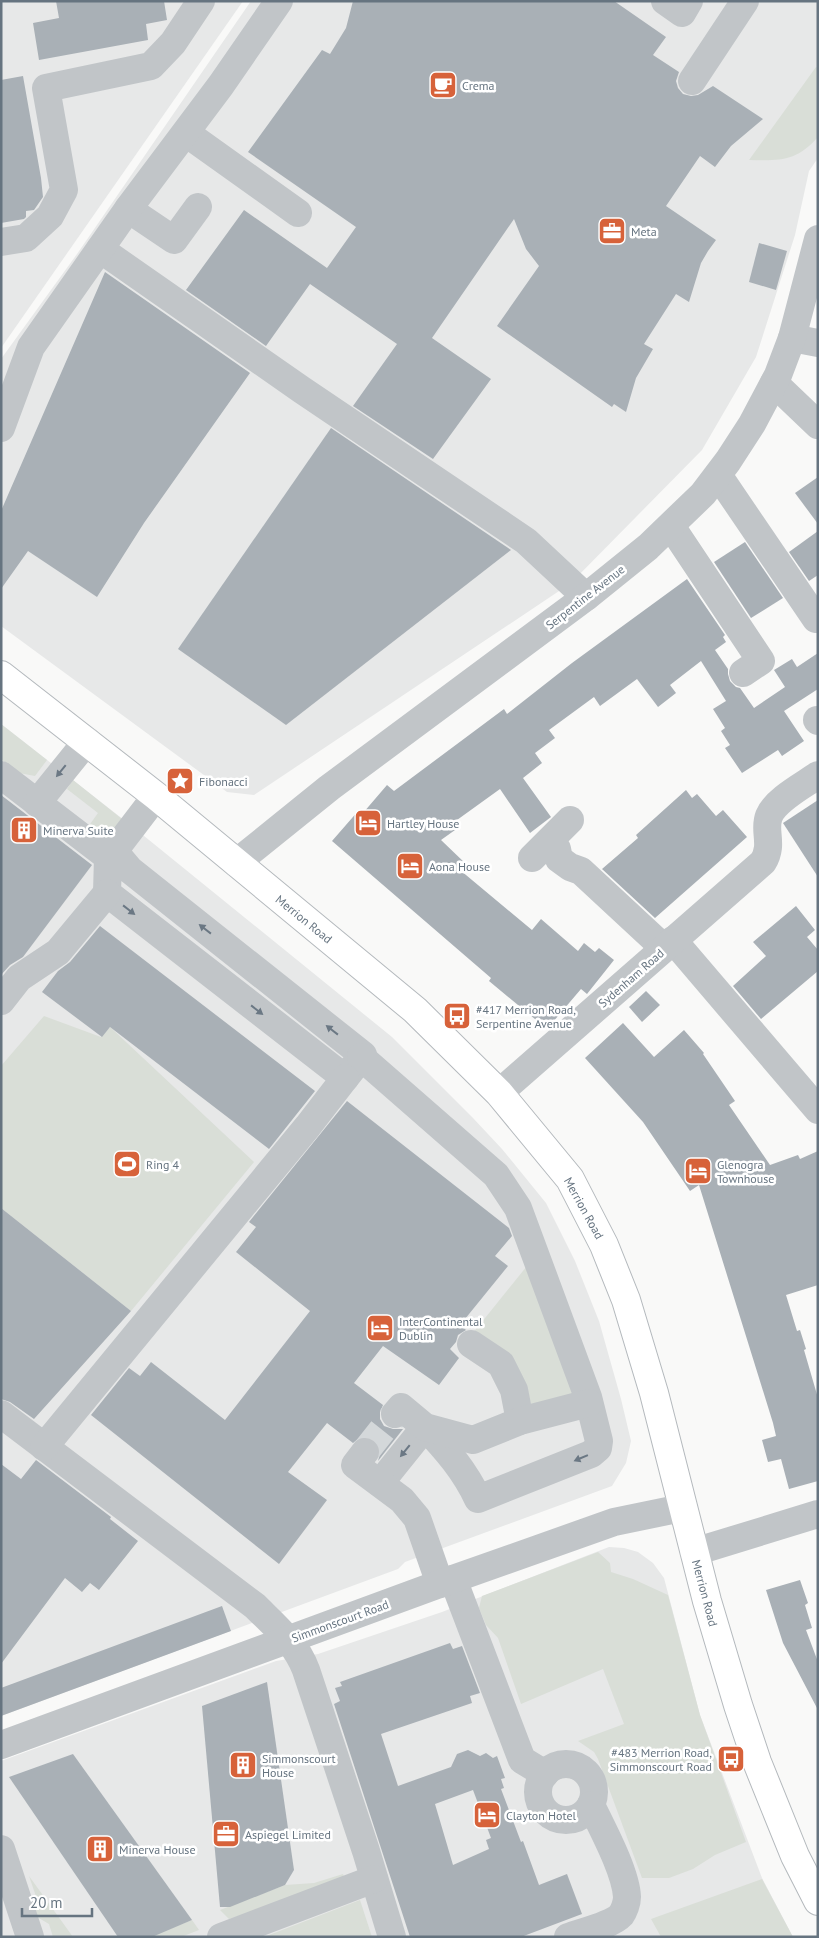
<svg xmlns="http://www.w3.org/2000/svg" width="819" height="1938" viewBox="0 0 819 1938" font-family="'PT Sans',sans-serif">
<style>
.built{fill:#e7e8e8}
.green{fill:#d9ded7}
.building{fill:#a9b0b6;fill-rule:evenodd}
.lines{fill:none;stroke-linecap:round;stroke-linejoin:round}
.minor-tunnel{stroke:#d4d8da;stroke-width:28;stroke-dasharray:28 14;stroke-linecap:butt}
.major-casing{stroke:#b4b9bd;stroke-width:30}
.minor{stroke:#c1c5c8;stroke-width:28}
.major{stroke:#fff;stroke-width:28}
.oneway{fill:#6b7884}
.labels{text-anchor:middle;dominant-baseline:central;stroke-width:5;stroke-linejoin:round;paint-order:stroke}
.poi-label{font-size:12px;fill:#667480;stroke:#fff;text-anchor:start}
.street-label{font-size:12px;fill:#667480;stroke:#fff}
</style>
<rect width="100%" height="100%" fill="#f9f9f8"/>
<g class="built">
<path d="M1,1H243L1,348Z"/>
<path d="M251,1H818V158L809,171L795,235L756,357L702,450L571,583L254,795L227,792L1,626V359L77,254Z"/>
<path d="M1,724L133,827L392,1037L473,1118L502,1149L546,1203L575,1261L599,1321L621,1399L631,1441L626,1463L612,1486L405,1562L398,1569L1,1716Z"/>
<path d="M609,1547L624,1548L638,1552L653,1563L664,1578L700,1715L762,1878L793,1937H1V1761L276,1661L318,1654L442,1612Z"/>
</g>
<g class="green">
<path d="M816,67L818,68V137C797,161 780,161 749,160Z"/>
<path d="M1,724L47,760L35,776L19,773L1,759Z"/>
<path d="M73,780L127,823L109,842L88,827L98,813L67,789Z"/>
<path d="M44,1016L101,1037L110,1027L254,1162L131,1311L1,1208V1066Z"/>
<path d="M527,1266L575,1394L534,1411L524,1387L473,1333Z"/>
<path d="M598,1552L610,1563L611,1572L633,1579L668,1595L700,1715L746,1842L715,1855L693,1869L669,1878H642L598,1759L594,1752L578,1741L624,1724L603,1669L521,1704L498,1638L486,1625L479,1608L482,1596Z"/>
<path d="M343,1874L346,1882L229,1919L220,1910L285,1885L314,1883Z"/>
<path d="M29,1876L73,1937H53L49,1924L37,1917L35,1910L40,1908Z"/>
<path d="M762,1879L793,1937H661L651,1919Z"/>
<path d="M360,1900L372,1937H264Z"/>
<path d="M192,1920L199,1930L181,1937H149Z"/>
</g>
<g class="building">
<path d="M56,1H164L167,20L146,24L148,40L39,60L33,23L59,18Z"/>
<path d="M353,1H614L666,37L653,55L679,72L676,81L678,88L683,94L691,96L698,95L713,86L763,119L731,146L715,167L700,156L666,206L716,240L708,251L701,263L689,302L676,294L644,344L653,349L636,378L626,412L614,404L612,407L497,326L539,266L526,249L514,219L432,338L491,379L433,459L353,406L397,344L310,284L266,346L186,290L244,210L327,268L356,227L248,152L322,50L330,54L346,28Z"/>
<path d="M23,76L41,178L43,197L34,210L26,211V217L24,219L1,223V80Z"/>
<path d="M759,243L787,251L776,290L749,282Z"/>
<path d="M105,272L250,373L144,523L97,597L28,551L1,589V511Z"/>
<path d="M331,428L511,550L286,725L178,649Z"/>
<path d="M818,477V524L795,493Z"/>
<path d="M818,531V575L809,581L789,552Z"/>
<path d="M745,542L783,598L751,618L714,562Z"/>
<path d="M687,579L725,635L723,637L726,642L715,650L728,669V674L730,681L736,687L740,688L754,708L785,687L774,670L792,659L797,667L818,653V689L784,711L804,741L782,756L778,750L742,773L725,748L730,745L721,731L725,728L713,709L726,701L701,661L670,685L676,693L658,707L637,679L600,706L594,697L549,730L555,738L535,753L542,763L523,778L551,817L530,833L500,789L457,820L455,830L441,840L466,864L460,870L532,930L541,919L578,951L584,943L595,952L599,948L614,960L587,994L581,989L547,1029L489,981L491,978L332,841L359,810L363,813L387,785L394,791L504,709L507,714L572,663Z"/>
<path d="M686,790L692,798L697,794L716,816L723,810L747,837L655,918L602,869L638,838L636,835Z"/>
<path d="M1,795L92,865L23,957L10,965L1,975Z"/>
<path d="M818,800V877L783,823Z"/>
<path d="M796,906L815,930L807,937L818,950V971L761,1019L733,986L766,956L753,942Z"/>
<path d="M100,926L315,1091L269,1149L110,1027L102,1037L42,992L58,971L70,962Z"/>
<path d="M646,991L660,1005L642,1022L629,1007Z"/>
<path d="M623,1023L654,1057L684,1030L704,1053L703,1054L735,1101L729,1105L770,1165L798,1155L800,1159L818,1151V1285L786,1295L797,1331L800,1330L806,1349L804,1350L818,1398V1481L789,1489L781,1459L768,1462L762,1440L776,1436L773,1423L699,1185L690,1191L643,1122L585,1058Z"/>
<path d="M347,1101L509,1228L512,1236L495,1256L508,1266L465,1319L467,1321L463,1327L466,1330L458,1335L456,1342L450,1349L459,1358L439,1385L383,1346L354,1383L383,1405L380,1412V1419L384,1426L393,1429H403L378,1461L380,1454V1447L375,1440L367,1437L359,1438L353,1443L327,1423L288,1472L327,1500L279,1564L91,1415L129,1368L140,1376L151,1362L225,1420L310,1311L236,1252L256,1227L249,1222Z"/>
<path d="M1,1208L131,1311L34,1419L10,1402L1,1399Z"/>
<path d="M36,1460L111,1517L110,1519L138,1541L99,1590L90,1583L82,1592L65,1578L1,1664V1464L21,1479Z"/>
<path d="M800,1580L808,1603L805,1605L812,1628L806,1630L818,1662V1710L783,1643L766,1590Z"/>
<path d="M222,1606L231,1631L1,1716V1688Z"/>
<path d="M450,1643L453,1649L462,1646L480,1693L470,1696L472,1703L381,1734L398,1786L451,1767L457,1754L468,1750L480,1756L486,1753L493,1758L497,1756L505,1778L501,1779L504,1788L501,1789L521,1842L523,1841L539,1885L567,1874L582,1914L521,1937H410L334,1704L340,1701L335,1688L342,1686L340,1682ZM473,1790L491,1838L486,1840L489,1849L453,1865L435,1804Z"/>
<path d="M267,1682L294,1870L285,1885L230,1907H220L202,1706Z"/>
<path d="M73,1754L192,1920L152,1937H118L9,1777Z"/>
</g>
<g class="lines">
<path class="minor-tunnel" d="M365,1452L395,1414"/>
<g class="major-casing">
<path id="major" d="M1,675L156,796L415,1010L499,1093L570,1179L604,1245L626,1300L654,1393L707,1601L738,1705L757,1762L795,1856L818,1901"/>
</g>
<g class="minor">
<path d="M665,1L682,13L689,1"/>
<path d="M692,81L745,1"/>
<path d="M186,133L298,213"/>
<path d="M128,209L174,240L198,207"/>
<path d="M1,242L26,238L50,216L64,190L46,88L151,66L173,43L201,1"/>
<path d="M100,249L302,390L526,541L586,597"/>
<path d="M792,338L818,343"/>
<path d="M774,383L818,425"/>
<path d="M1,428L31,347L128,209L221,85L279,1"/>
<path d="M718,475L816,619"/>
<path d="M671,526L761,661L743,673"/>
<path d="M817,720L818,721"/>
<path d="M1,775L108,857L107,893L345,1078L363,1055L130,870L114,851L156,796"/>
<path d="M37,803L87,741"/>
<path d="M550,841L557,849L559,859L570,867L581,871L664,948"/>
<path d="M532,858L570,820"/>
<path d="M236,863L329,788L586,597L648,547L703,494L728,461L752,424L778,375L792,338L818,239"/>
<path d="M673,940L818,1110"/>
<path d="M1,1001L19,978L58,952L107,893"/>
<path d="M361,1057L496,1175L518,1208L588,1397L599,1441L598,1448L591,1454L478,1499C465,1471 446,1449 425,1427L380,1483"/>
<path d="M499,1093L763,862C774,844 763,831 769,816C775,800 804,785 818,775"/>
<path d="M471,1344L501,1364L514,1390L520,1421"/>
<path d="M1,1414L255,1606C275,1626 296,1643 306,1670L366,1851L392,1937"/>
<path d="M395,1414L401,1407L425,1427L473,1440L520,1421L589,1403"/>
<path d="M44,1447L308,1126L345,1078"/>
<path d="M365,1452L355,1465L402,1500L417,1518L440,1584"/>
<path d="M694,1552L818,1514"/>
<path d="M453,1579L522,1760L545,1774"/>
<path d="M1,1745L453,1579L614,1522L682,1508"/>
<circle cx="566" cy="1792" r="28"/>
<path d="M1,1849L30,1937"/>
<path d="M221,1937L374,1879"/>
<path d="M568,1937C581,1932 612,1925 621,1915C624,1911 627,1903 627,1897C626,1872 602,1828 591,1805"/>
</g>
<use href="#major" class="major"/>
</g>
<defs><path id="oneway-solid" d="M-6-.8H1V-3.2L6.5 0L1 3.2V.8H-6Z" transform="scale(1.25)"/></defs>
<g class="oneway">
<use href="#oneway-solid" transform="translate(61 771) rotate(129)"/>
<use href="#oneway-solid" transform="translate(129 910) rotate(38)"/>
<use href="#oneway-solid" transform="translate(205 929) rotate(-142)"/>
<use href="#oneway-solid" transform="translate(257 1010) rotate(38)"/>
<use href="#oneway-solid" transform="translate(332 1030) rotate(-142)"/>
<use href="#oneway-solid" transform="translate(405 1451) rotate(129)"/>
<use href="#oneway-solid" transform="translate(581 1458) rotate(157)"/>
</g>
<defs>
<g id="cafe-square" transform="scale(1.4375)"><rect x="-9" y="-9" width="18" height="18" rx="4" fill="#d7623a" stroke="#fff"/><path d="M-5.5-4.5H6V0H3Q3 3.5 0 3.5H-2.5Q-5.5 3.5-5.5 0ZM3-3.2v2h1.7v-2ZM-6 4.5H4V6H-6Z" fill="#fff"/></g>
<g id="office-square" transform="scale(1.4375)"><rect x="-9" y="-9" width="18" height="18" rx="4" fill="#d7623a" stroke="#fff"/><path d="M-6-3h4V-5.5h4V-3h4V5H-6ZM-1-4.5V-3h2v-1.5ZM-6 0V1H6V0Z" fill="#fff"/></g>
<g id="sight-square" transform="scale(1.4375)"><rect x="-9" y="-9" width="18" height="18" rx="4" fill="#d7623a" stroke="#fff"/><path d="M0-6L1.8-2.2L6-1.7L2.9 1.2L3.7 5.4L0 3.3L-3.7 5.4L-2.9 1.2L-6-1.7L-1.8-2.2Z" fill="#fff"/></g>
<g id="hotel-square" transform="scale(1.4375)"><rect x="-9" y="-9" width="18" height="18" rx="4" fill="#d7623a" stroke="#fff"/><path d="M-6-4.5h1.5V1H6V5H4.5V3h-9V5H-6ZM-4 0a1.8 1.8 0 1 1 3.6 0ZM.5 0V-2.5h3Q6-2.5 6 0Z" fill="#fff"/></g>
<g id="building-square" transform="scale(1.4375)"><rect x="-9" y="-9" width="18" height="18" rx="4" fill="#d7623a" stroke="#fff"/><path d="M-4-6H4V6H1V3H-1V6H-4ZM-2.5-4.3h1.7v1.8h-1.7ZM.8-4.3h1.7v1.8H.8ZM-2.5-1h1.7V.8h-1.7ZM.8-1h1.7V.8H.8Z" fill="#fff"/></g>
<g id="bus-square" transform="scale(1.4375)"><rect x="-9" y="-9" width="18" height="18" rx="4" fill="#d7623a" stroke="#fff"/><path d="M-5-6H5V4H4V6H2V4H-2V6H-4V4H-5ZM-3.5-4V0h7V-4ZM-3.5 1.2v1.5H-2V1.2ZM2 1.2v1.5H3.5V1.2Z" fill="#fff"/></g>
<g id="stadium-square" transform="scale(1.4375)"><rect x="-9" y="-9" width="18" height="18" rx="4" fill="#d7623a" stroke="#fff"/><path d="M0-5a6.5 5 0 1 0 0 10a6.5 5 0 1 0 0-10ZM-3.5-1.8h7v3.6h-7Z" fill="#fff"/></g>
</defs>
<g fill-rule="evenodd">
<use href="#cafe-square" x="443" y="85"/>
<use href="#office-square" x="612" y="231"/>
<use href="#sight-square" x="180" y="781"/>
<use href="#hotel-square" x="368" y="823"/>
<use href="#building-square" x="24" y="830"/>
<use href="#hotel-square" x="410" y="866"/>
<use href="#bus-square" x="457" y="1016"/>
<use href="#stadium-square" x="127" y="1164"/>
<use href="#hotel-square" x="698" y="1171"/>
<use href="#hotel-square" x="380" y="1328"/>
<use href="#bus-square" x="731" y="1759"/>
<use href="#building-square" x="243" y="1765"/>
<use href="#hotel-square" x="487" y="1815"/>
<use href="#office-square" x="226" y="1834"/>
<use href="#building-square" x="100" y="1849"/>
</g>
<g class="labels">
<g class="poi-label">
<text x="462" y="85">Crema</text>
<text x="631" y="231">Meta</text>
<text x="199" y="781">Fibonacci</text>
<text x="387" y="823">Hartley House</text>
<text x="43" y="830">Minerva Suite</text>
<text x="429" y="866">Aona House</text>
<text x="476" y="1009">#417 Merrion Road,<tspan x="476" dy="14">Serpentine Avenue</tspan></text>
<text x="146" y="1164">Ring 4</text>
<text x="717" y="1164">Glenogra<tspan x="717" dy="14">Townhouse</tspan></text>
<text x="399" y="1321">InterContinental<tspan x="399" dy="14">Dublin</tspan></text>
<text x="712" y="1752" text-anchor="end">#483 Merrion Road,<tspan x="712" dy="14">Simmonscourt Road</tspan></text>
<text x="262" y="1758">Simmonscourt<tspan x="262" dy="14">House</tspan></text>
<text x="506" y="1815">Clayton Hotel</text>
<text x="245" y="1834">Aspiegel Limited</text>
<text x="119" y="1849">Minerva House</text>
</g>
<g class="street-label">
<text transform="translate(585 597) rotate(-38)">Serpentine Avenue</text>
<text transform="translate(304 919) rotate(39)">Merrion Road</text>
<text transform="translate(631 978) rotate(-41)">Sydenham Road</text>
<text transform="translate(584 1208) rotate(61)">Merrion Road</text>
<text transform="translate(705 1593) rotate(75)">Merrion Road</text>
<text transform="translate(340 1621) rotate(-20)">Simmonscourt Road</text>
</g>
</g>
<rect width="819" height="1938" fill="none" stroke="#667480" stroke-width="5"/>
<path d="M22 1908v8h70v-8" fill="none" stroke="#667480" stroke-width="2.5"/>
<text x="30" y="1908" font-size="15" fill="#667480" stroke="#ffffff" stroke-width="4" paint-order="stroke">20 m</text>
</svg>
